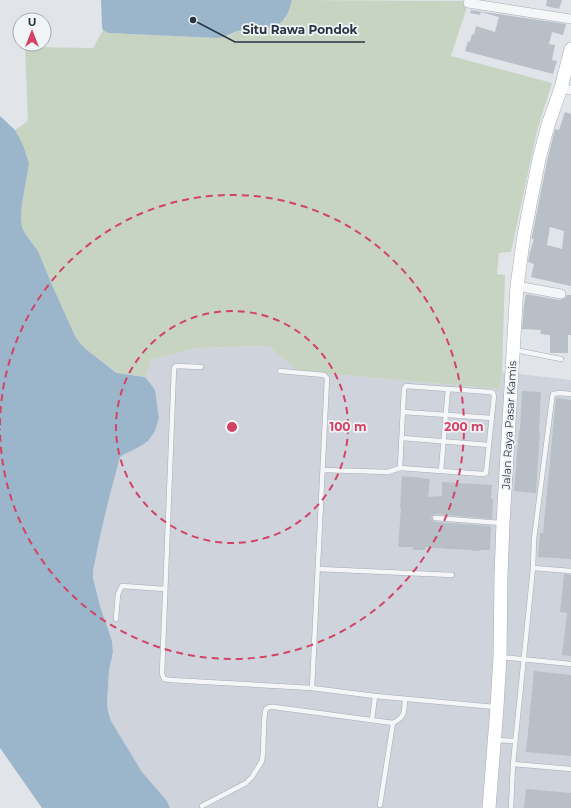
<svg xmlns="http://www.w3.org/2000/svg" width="571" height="808" viewBox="0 0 571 808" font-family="Montserrat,sans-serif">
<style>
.built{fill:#cfd4dc}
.green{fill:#c8d4c2}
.water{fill:#9bb6cb}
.building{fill:#b8bfc7;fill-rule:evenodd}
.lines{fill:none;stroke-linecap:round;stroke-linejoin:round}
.service-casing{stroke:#a6acb4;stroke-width:5.5}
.minor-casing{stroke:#a6acb4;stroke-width:10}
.secondary-casing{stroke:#a6acb4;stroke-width:14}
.service{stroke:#f4f6f8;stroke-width:4.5}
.minor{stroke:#f4f6f8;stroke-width:9}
.secondary{stroke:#fff;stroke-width:13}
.ring{fill:none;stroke:#d24365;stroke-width:2;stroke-dasharray:7 5}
.labels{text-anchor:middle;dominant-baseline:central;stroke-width:3.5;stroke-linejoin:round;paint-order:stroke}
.street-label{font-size:11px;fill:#293442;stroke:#f0f4f7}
.centre{fill:#d24365;stroke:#f0f4f7;stroke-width:2}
.ring-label{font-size:12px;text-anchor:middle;font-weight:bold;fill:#d24365;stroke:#f0f4f7;stroke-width:3.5;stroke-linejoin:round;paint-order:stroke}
.leader{fill:none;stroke:#293442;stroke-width:1.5}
.callout-dot{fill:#293442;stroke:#f0f4f7;stroke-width:1.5}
.callout-label{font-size:12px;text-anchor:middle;font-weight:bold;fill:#293442;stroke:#f0f4f7;stroke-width:3.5;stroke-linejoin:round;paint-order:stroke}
</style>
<rect width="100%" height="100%" fill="#e1e5ea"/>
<path class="built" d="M268,346L298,371L499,389L502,372L571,380V808H170L167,801L142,772L111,721L108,711L107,704L109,670L113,652L112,641L100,606L93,578V571L99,541L109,498L114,480L117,464L121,456L139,447L155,431L159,419L155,390L150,383L145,377L152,360L197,348Z"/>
<path class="green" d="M292,0L469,1L451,56L552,83L537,131L511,252L499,253L497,274L505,275L502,372L499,389L298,371L268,346L197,348L152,360L145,377L118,373L87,350L80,343L75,336L53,287L38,251L26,235L22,227L21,217L22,204L29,164L15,130L28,121L25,47L93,48L103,30L108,33L128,34L217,38L228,36L240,30L272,27L278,25L286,18Z"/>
<g class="water">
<path d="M101,0H292C290,6 289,13 285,18C276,32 255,27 241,30C232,32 228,37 217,38L108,33L103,30L102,27Z"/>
<path d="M0,116L15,130L23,145L29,164L22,204L21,217L22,227L26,235L38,251L53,287L75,336L80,343L87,350L117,373L145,377L150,383L155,390L159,418L155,431L148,441L139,447L121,456L119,460L114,480L109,498L99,541L93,571V578L100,606L112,641L113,652L109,670L107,704L108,711L111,721L142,772L167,801L170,808H42L0,748Z"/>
</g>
<g class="building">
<path d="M547,0H562L559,9L546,6Z"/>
<path d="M471,10L566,24L563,35L552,32L549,44L555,45L552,60L557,61L553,74L465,51L468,41L470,42L472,34L474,35L476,26L495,32L499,17L481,12L480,15L470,13Z"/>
<path d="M565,112L571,114V286L531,277L534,264L528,262L530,252L534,239H532V236L547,161L555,129L559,130ZM550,227L564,231L562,249L547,245Z"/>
<path d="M526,294L560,300L565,298L567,295H571V335H568V353H550V335L540,334L541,330L522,329L524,304Z"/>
<path d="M522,391L541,392L539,432H540L536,493L514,491L519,430H520Z"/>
<path d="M556,398L571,400V559L538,557L540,533H543Z"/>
<path d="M402,476L430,479L428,497L442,496V482L492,485L491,499H493L492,519L435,514L432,516L431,518L433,521L435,522L491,526L490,550H479V551H472V550L449,549L425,547V550H413V547H398L401,508H400Z"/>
<path d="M564,574L571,575V656L562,655L567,613L560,612Z"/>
<path d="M534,671L571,675V756L526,752Z"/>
<path d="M526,789L571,793V808H524Z"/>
</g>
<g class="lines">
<g class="service-casing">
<g id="service">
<path d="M515,350L561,359"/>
<path d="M201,367L176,366L174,368L162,674L164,679L170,680L312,688L375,696L495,707"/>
<path d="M280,371L324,375L327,378L312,688"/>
<path d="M403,412L492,418"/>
<path d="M402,438L489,445"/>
<path d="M323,470L388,472L400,468L483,474L486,473L494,396L493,393L490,392L406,386L404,389L400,468"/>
<path d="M441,471L448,389"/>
<path d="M435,518L501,523"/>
<path d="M533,568L571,571"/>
<path d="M318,569L452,575"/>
<path d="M116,619L118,594L122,586L165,589"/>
<path d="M501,657L571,664"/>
<path d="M372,720L375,696"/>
<path d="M496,740L515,741"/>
<path d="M513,764L571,769"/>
<path d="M380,805L393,723"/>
<path d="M202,806L246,783L252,777L262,761L263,753L264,722L265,712L266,709L269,707H274L393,723C406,716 404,712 405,699"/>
<path d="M511,808L513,764L533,568L534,539L552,399L553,394L559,393L571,394"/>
</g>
</g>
<g class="minor-casing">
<g id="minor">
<path d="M468,3L571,19"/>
<path d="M561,88L571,90"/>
<path d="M517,286L561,294"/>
</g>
</g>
<g class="secondary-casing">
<path id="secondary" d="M489,808L497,707L500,656L501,576L503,523L517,286L524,235L539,159L548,125L561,88L571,49"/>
</g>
<use href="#service" class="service"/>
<use href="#minor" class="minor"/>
<use href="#secondary" class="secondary"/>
</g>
<g class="ring">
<circle cx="232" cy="427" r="116"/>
<path d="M0 425A232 232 0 1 1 0 429"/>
</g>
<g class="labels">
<g class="street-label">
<text transform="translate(509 425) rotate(-87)">Jalan Raya Pasar Kamis</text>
</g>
</g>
<circle cx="232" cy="427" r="6" class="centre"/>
<g class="ring-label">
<text x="348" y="431">100 m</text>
<text x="464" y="431">200 m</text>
</g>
<path class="leader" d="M193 20L235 42H365"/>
<circle class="callout-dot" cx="193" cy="20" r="4"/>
<g class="callout-label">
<text x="300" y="34">Situ Rawa Pondok</text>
</g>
<g transform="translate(32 32)"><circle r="19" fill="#f0f4f7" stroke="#a0a7af"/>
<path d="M0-3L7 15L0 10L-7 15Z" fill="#d24365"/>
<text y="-6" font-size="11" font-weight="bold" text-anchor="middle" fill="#293442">U</text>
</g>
</svg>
